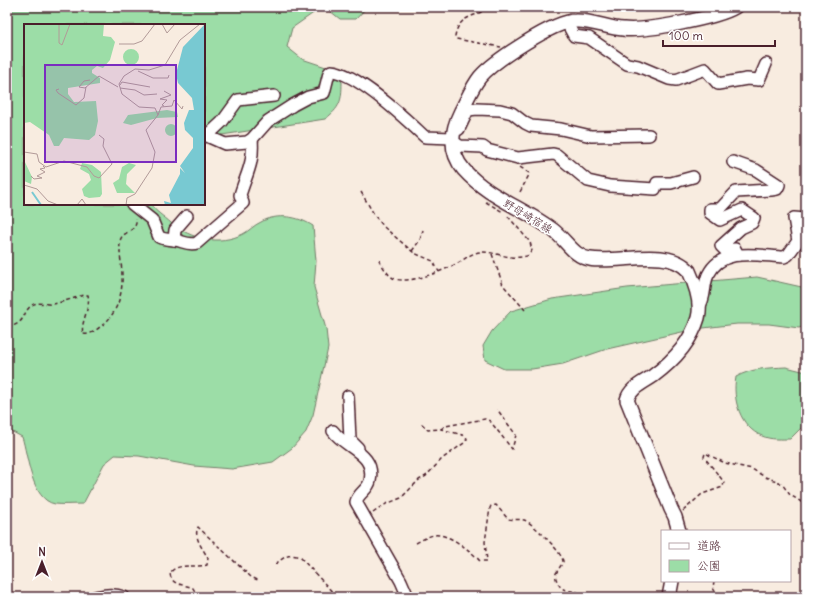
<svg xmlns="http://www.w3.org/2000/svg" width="813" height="604" viewBox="0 0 813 604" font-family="Delius,'Klee One',sans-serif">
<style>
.green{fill:#9cdda7;stroke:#737e69}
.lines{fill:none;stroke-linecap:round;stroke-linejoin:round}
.minor-casing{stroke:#4a1f2b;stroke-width:14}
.major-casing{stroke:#4a1f2b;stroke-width:16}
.path{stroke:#4a1f2b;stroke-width:1.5;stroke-dasharray:4 3;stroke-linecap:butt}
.minor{stroke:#fff;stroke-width:11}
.major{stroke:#fff;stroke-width:13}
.labels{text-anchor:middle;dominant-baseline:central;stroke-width:3.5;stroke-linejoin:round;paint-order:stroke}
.street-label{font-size:11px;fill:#4a1f2b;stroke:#fff}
.inset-river{fill:none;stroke:#78c9d2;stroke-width:2}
.inset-road{fill:none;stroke:#b29a98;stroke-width:1}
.view{fill:#7b2cbf;fill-opacity:0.15;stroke:#7b2cbf;stroke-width:2}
.inset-edge{fill:none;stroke:#4a1f2b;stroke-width:2}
</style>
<rect width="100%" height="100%" fill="#f8ece0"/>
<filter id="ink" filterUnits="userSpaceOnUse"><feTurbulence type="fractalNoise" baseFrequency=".025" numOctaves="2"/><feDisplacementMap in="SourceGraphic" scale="8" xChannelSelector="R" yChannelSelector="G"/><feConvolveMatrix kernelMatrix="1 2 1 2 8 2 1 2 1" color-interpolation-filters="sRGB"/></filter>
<g filter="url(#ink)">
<g class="green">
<path d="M7,7H322L292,28L287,47L302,59L329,68L342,82C342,101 340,108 325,119L209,137H204V25H25V204H151C154,211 165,217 171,223C191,239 219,246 243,234C249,231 254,225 261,222C277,213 298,216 313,226L316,261L314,287L326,329L328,348L313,415L306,432L292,448L273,462L232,469L194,466L139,456L115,455L104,464L83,504C74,504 64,505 55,504C31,500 28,455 22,437L7,429Z"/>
<path d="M325,7H367L356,19H340Z"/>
<path d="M757,277L806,288V326L799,328L769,324H737L695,329L607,349L563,364L532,369H504L485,360L483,346L492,331L511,311L552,299L627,288Z"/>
<path d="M786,367L806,372V423L790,439C781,439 771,440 762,436C740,427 732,399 736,377C752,368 768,368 786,367Z"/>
</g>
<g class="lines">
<g class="minor-casing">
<g id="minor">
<path d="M567,23L574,36L589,38L627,64L638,66L669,79L676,80L705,69L718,84L747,79L759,80L766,64"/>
<path d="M274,96L238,100L222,122L207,136L225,144L247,142L252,139L268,121L293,105L308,97L324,93L329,73L331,71C356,72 407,120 425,137L452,138"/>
<path d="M454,132L459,129L468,110L477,109L500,110L512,113L525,123L531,126L561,129L591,136L649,135"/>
<path d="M452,141L460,146L483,147L487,150L518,158L553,154L557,155L588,181L610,186L655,189L657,183H671L693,177"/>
<path d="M733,162L756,170L779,185L777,189L771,190L736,192L720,209H710V213L720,220L742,210L754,218L752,223L741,228L721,246L725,250L735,249L738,255"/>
<path d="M132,204L152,220L159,237C165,240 169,239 175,240C183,241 188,246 197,243L243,203L240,195C247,172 254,164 252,139"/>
<path d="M174,240L175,230L187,216"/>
<path d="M699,307C706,298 703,285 708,275C722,246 759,256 784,257L788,255L798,241L794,218L806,219"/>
<path d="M348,396L350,440L358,448"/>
<path d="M333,431C346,449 376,453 370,481C368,490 358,493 356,502L401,581L408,597"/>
<path d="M95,597C105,595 113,593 124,597"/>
</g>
</g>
<g class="major-casing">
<g id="major">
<path d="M679,531L675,517L671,509L627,400C630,388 643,383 653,376C672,362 691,342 698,318C702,304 695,284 689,271C668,246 618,264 590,259C574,257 566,240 553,230C524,208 489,198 464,170C448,151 451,131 461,111C467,100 472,87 480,77C494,61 554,21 575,21C591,20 607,28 623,29C643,32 717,18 735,7"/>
<path d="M669,597L672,581"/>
</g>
</g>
<g class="path">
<path d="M487,7C479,18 459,13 455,36L456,39L501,47"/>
<path d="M361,192L375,216L385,228L414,253L433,261L439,272"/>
<path d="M520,192L529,175V173L520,167"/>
<path d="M486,202L503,212"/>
<path d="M412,251L420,240L423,230"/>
<path d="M492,254L503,285L525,310"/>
<path d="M379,260C383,267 388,276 395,279C411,284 443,271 458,263C465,259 471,253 480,252C496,251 512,262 529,255L532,250L530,242L506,214"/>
<path d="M7,327C27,324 21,313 32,305C37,301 47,305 53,304C63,302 74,298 84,295H88C91,308 80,322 83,334C90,335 95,331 100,327C116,316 123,295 122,276C122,265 119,253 120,242C121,230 138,233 136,219"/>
<path d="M441,429L445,426L485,419L490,421L512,449L516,435L497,409"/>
<path d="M683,511L702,494L723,487L724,482L704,457L705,453L725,463L752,469L765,477L777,481L782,484L790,495L800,501L806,508"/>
<path d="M373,513L386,504L401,498L419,480L426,476L442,459L464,443L467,439L466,436L441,429L428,430L421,423"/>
<path d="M416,543C422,540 428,536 434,535C449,533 471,551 480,561H487L485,542L490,508L491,506L496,505L508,519C513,520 519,519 524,520C532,522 564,554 563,562L555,575C559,591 565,590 577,592L581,597"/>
<path d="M275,564C285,557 288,553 300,557L337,597"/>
<path d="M714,581L713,588L718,597"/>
<path d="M198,597L193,588C184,584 171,586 170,573C178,562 195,568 207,565L208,558C203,549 193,537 198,527L251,577L260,581"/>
<path d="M482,597H483"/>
</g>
<use href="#minor" class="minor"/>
<use href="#major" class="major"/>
</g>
</g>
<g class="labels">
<g class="street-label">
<text transform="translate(528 216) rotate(31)">野母崎宿線</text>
</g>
</g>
<g transform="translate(24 24)">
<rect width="181" height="181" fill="#f8ece0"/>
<path d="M0,0H80L79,12L87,13L91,18L86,36L79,44L73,42L68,46V49L76,54V59L44,64V70L50,78L72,77L74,97L71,111L65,116L40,114L35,122H30L25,111L6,98L0,99ZM99 33a8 8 0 1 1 16 0a8 8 0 1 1-16 0ZM143,86L153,88L154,93L133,94L107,101L99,99L104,91ZM141 106a6 6 0 1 1 12 0a6 6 0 1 1-12 0ZM0,136L8,153L7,160L0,157ZM58,139L68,141L77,148L78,170L76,173L65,174L60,172L58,165L67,156L65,150L56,145ZM105,139L112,141L103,150L102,160L111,169H93L89,159L95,155L98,143Z" fill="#9cdda7"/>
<path d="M181,0V181H141L140,177L147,179L145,171L156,150V144L161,149L156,142L169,124V114L161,106L160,99L165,86H170L168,74L154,59L152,50L159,23Z" fill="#78c9d2"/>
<path class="inset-river" d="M8,168L17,181"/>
<path class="inset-road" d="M35,0V19L38,21L46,0M138,0L143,9L151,0M95,20H110L118,17L131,0M114,47L129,54H144L145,51M66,56L60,57L55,63L61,64L75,52L94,63M96,61L98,58L126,63M96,64L111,66L120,71L133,70M35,65L32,66L34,69L52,81L60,74L62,63M140,67L147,71L136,75L143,76L138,81L140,82M134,91L137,83L148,82L150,76L158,85L159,82M0,128L13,130L15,138L22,143L40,137L63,143L70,152L75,154L88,140L79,122L80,115L75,111M7,152L10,155L18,154L13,152L21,148L16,145L21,144L19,142M0,161L13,165L24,177L34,181M53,181L58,175L62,181M102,181L103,174L111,170L128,144L131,128L122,106L134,91L131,84L115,83L98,70L95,60L100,52L111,45L125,46L141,41L156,16L176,0"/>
<path class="view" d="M21,41H152V138H21Z"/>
<rect width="181" height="181" class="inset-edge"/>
</g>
<rect width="813" height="604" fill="none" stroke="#fff" stroke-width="24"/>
<rect x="12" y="12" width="789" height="580" fill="none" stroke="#4a1f2b" stroke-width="1.5" filter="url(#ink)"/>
<rect x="661" y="530" width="130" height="52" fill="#ffffff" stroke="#b7a5aa"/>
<rect x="669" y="543" width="20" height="6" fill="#ffffff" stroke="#b7a5aa"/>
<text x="697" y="550" font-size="12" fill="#4a1f2b">道路</text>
<rect x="669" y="560" width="20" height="12" fill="#9cdda7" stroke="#b7a5aa"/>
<text x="697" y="570" font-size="12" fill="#4a1f2b">公園</text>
<g transform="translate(42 562)" stroke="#ffffff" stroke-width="3" paint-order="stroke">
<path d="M0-3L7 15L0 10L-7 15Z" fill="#4a1f2b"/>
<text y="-6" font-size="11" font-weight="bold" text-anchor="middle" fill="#4a1f2b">N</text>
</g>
<path d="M663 40v6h112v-6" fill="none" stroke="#4a1f2b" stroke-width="2"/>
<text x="669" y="40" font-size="12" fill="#4a1f2b" stroke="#ffffff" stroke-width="3" paint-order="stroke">100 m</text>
</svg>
